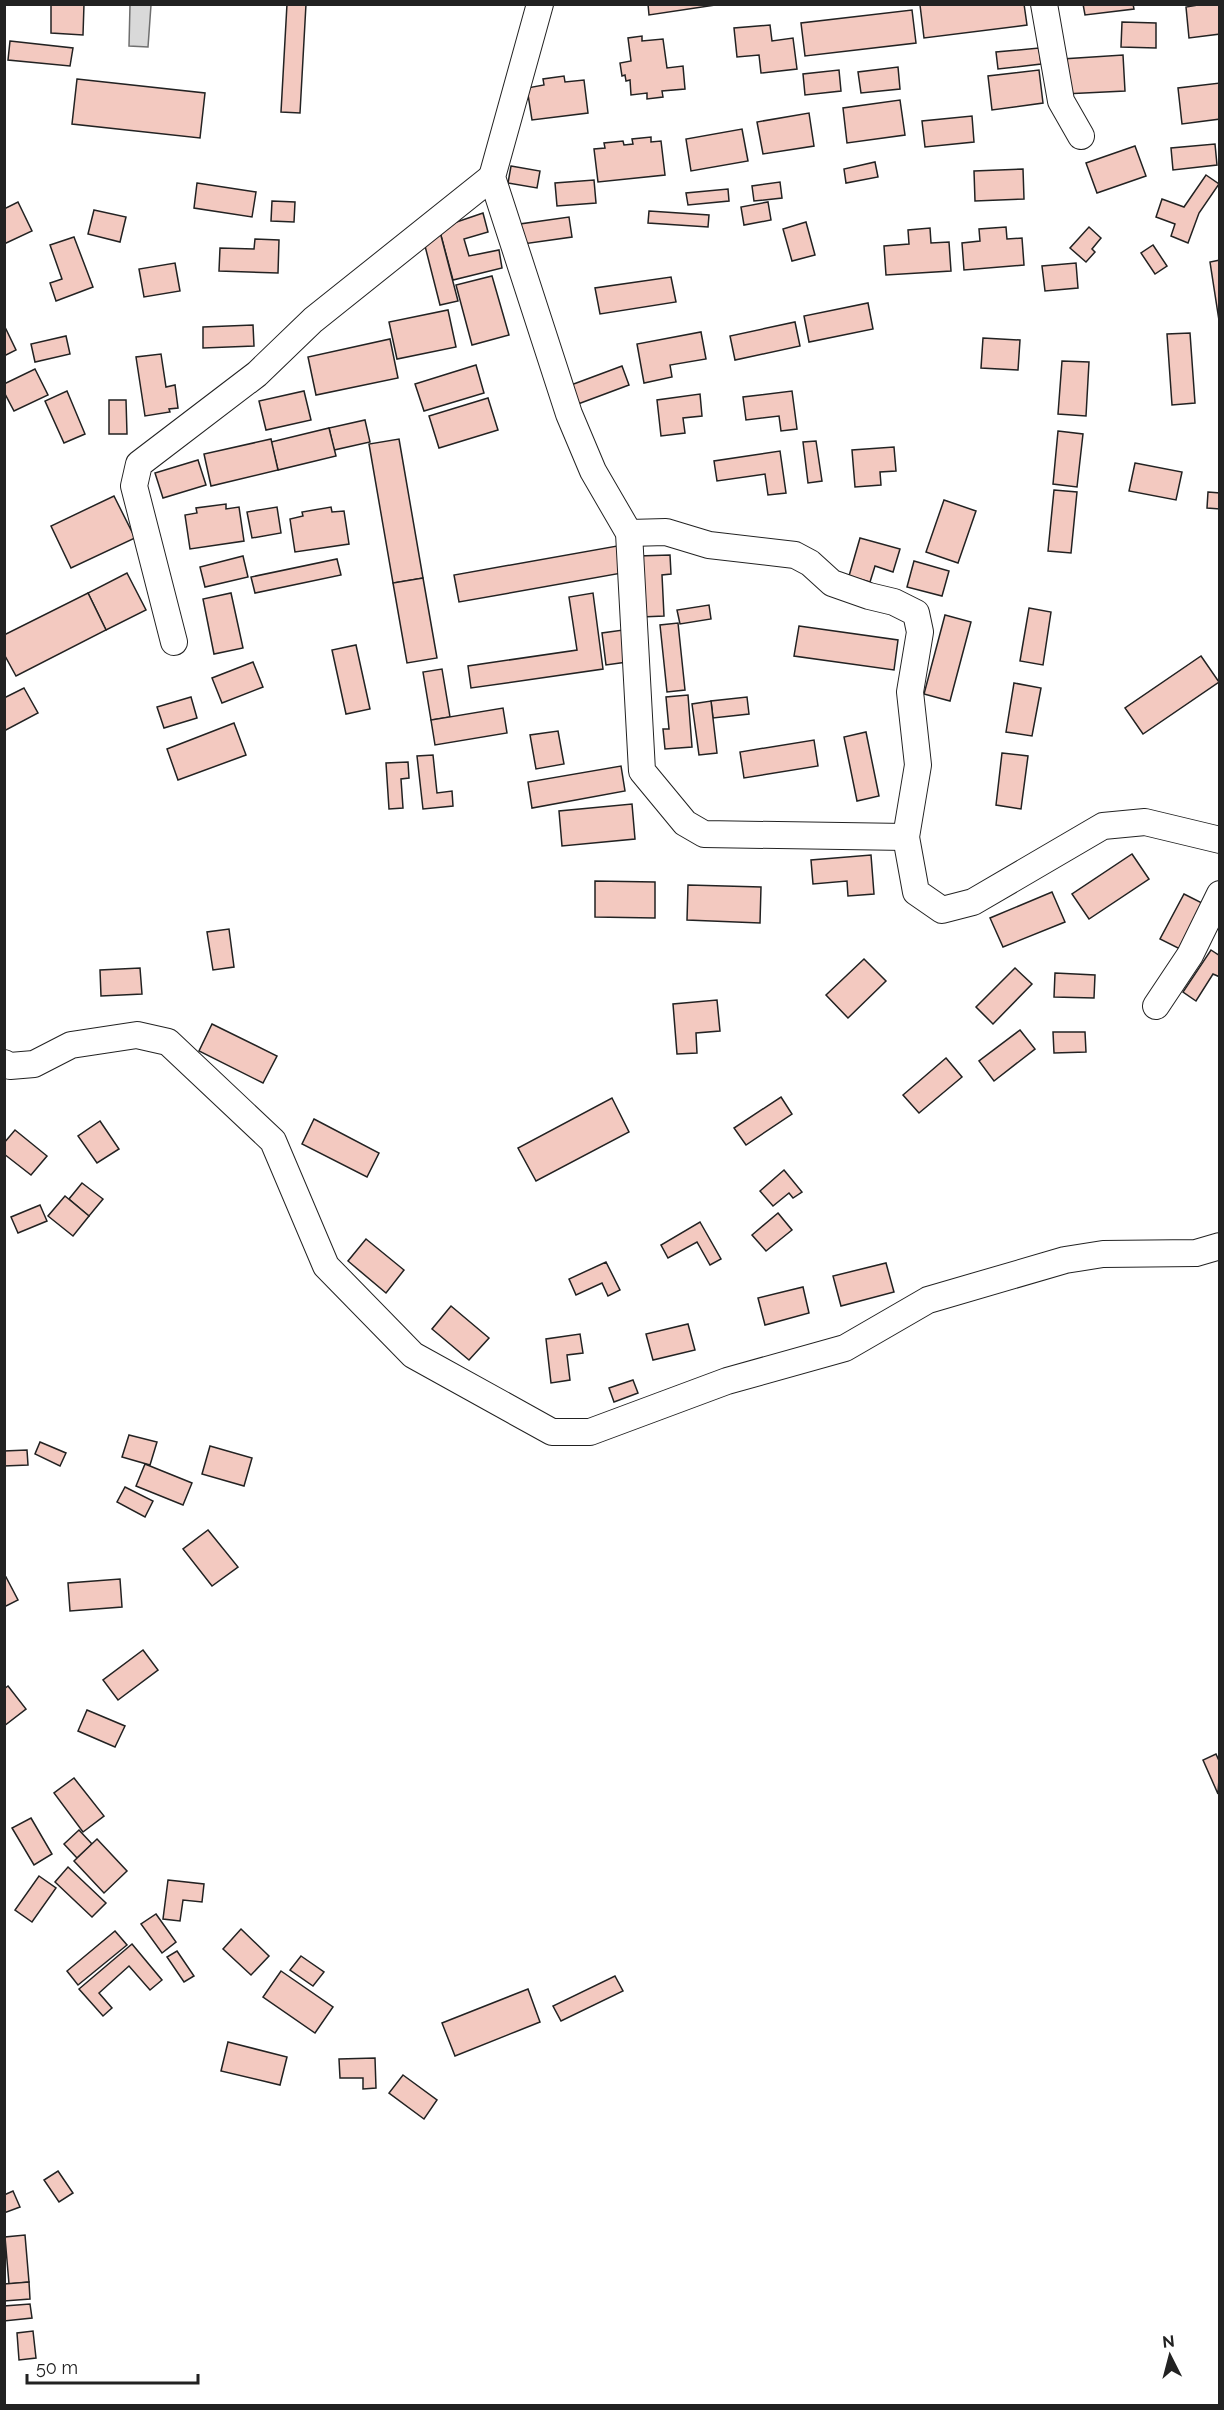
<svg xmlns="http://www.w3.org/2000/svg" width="1224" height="2410" viewBox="0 0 1224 2410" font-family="Raleway,sans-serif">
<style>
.water{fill:#d9d9d9;stroke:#6f6f6f;stroke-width:1.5}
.building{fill:#f3c9c0;stroke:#222;stroke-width:1.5}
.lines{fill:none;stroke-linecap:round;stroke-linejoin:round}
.minor-casing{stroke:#222;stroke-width:28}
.minor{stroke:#fff;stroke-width:26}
</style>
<rect width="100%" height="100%" fill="#fff"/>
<path class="water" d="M130,5H151L148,47L129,46Z"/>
<g class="building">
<path d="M51,4H84L83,35L51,33Z"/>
<path d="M287,4H306L300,113L281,112Z"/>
<path d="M648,4H722L649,15Z"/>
<path d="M1024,4L1027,25L924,38L920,5Z"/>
<path d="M1083,4H1133L1134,9L1085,15Z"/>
<path d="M1204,4H1220V34L1189,38L1186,7Z"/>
<path d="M912,10L916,43L805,56L801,23Z"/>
<path d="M1122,22L1156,23V48L1121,47Z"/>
<path d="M770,25L772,41L793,38L797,69L761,73L759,55L737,57L734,28Z"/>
<path d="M642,36V41L663,39L667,68L683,66L685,89L662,91L663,97L647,99V93L631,95L630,80L626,81L625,75L622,76L620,63L631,61L628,38Z"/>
<path d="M10,41L73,48L70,66L8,60Z"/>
<path d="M1039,48L1041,64L998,69L996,52Z"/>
<path d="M1123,55L1125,91L1064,94L1062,59Z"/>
<path d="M898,67L900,89L861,93L858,72Z"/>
<path d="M839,70L841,91L805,95L803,74Z"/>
<path d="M1039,70L1043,103L992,110L988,76Z"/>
<path d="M564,76L565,82L584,80L588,113L532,120L527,88L544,85L543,79Z"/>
<path d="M77,79L205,93L200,138L72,124Z"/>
<path d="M1220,83V119L1182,124L1178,88Z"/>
<path d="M900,100L905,135L847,143L843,108Z"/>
<path d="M809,113L814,146L763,154L757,122Z"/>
<path d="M972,116L974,142L925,147L922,121Z"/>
<path d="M742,129L748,161L691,171L686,139Z"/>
<path d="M651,137V142L661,141L665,175L598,182L594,149L605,148L604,143L623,141L624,145L633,144L632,139Z"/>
<path d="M1215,144L1217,165L1173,170L1171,148Z"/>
<path d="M1135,146L1146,176L1097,193L1086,163Z"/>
<path d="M875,162L878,177L846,183L844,169Z"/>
<path d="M511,166L540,171L537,188L508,183Z"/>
<path d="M1023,169L1024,199L975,201L974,171Z"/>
<path d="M1206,175L1219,184L1199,213L1188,243L1171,236L1175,224L1156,217L1162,199L1184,207Z"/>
<path d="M594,180L596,203L557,206L555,183Z"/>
<path d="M780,182L782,198L754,201L752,186Z"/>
<path d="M197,183L256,192L252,217L194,208Z"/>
<path d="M728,189L729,201L688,205L686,193Z"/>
<path d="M272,201L295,202L294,222L271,221Z"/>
<path d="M18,202L32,231L4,244V209Z"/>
<path d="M768,202L771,220L744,225L741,207Z"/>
<path d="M94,210L126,217L120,242L88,234Z"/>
<path d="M649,211L709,215L708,227L648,223Z"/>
<path d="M483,213L488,232L464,239L469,256L499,250L502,268L453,280L439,228Z"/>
<path d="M569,217L572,237L523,244L520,224Z"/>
<path d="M806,222L815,255L792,261L783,229Z"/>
<path d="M1006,227L1007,239L1022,238L1024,265L964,270L962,243L980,241L979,229Z"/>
<path d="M1089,227L1101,238L1092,249L1095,252L1086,262L1070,248Z"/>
<path d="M439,228L458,301L440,305L425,246Z"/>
<path d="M930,228L931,243L949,242L951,271L886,275L884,246L909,244L908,230Z"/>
<path d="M74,237L93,287L56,301L50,283L62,279L50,245Z"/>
<path d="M255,239L279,240L278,273L219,271L220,248L254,249Z"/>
<path d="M1153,245L1167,266L1155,274L1141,253Z"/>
<path d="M1220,260V327L1210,262Z"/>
<path d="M175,263L180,291L144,297L139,269Z"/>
<path d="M1076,263L1078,288L1045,291L1042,266Z"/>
<path d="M492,276L509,335L472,345L456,285Z"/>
<path d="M671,277L676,302L600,314L595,288Z"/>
<path d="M868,303L873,329L809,342L804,316Z"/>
<path d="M448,310L456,347L397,359L389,322Z"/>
<path d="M795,322L800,346L735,360L730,336Z"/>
<path d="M4,325L16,350L4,356Z"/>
<path d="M253,325L254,346L203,348V327Z"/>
<path d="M701,332L706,359L670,365L672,377L644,383L637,344Z"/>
<path d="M1190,333L1195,403L1172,405L1167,334Z"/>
<path d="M66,336L70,354L35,362L31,344Z"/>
<path d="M983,338L1020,340L1018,370L981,368Z"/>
<path d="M390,339L398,378L316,395L308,357Z"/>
<path d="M161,354L166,387L175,385L178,408L169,409L170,412L145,416L136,357Z"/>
<path d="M1062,361L1089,362L1086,416L1058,414Z"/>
<path d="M476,365L484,393L424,411L415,384Z"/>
<path d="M622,366L629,385L578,404L571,385Z"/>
<path d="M35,369L48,395L14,411L4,392V384Z"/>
<path d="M67,391L85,434L64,443L45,401Z"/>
<path d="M304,391L311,420L266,430L259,401Z"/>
<path d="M792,391L797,429L781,431L779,416L746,420L743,397Z"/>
<path d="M700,394L702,416L683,418L685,433L661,436L657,400Z"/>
<path d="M488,398L498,430L439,448L429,416Z"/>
<path d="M109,400H126L127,434H109Z"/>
<path d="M365,420L370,442L334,450L329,428Z"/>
<path d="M329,428L336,456L278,470L271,442Z"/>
<path d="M1058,431L1083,434L1077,487L1053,484Z"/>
<path d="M271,439L278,470L211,486L204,454Z"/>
<path d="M399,439L423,578L393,583L369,444Z"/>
<path d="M816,441L822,481L808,483L803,442Z"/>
<path d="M894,447L896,471L880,472L881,485L855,487L852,450Z"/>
<path d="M780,451L786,493L768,495L765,474L717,481L714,461Z"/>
<path d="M198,460L206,485L163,498L155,473Z"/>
<path d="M1135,463L1182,472L1176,500L1129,491Z"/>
<path d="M1054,490L1077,492L1071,553L1048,551Z"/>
<path d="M1208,492L1220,493V509L1207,508Z"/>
<path d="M114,496L135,538L71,568L51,526Z"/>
<path d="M944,500L976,511L958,563L926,552Z"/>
<path d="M226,504V509L239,507L244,541L190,549L185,515L197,513L196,508Z"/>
<path d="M277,507L281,533L252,538L247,512Z"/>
<path d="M331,507L332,512L344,511L349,544L295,552L290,519L303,516L302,512Z"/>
<path d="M860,538L900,549L893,572L875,566L870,582L849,576Z"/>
<path d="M617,546L622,573L459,602L454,575Z"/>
<path d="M670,555L671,574L662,575L664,616L641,617L638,556Z"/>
<path d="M243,556L248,577L205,587L200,567Z"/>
<path d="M337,559L341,575L255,593L251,577Z"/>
<path d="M914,561L949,571L942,596L907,587Z"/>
<path d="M127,573L146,610L106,630L88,593Z"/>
<path d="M423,578L437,658L407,663L393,583Z"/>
<path d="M88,593L106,630L16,676L4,654V635Z"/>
<path d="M231,593L243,648L214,654L203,599Z"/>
<path d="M593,593L603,669L471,688L468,666L577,650L569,597Z"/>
<path d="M709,605L711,619L680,624L677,610Z"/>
<path d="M1029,608L1051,612L1043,665L1020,661Z"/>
<path d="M945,615L971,622L950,701L924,694Z"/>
<path d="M678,623L685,690L667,692L660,625Z"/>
<path d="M799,626L898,640L894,670L794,656Z"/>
<path d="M623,630L627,662L606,665L602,633Z"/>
<path d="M356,645L370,709L346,714L332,650Z"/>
<path d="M1201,656L1219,682L1143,734L1125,708Z"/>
<path d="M253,662L263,687L222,703L212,678Z"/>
<path d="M442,669L450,717L431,720L423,672Z"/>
<path d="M1014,683L1041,688L1032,736L1006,732Z"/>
<path d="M24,688L38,713L4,731V698Z"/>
<path d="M688,695L692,747L665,749L663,729H669L666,697Z"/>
<path d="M191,697L197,718L164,728L157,707Z"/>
<path d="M747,697L749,714L713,718L711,701Z"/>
<path d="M711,701L717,753L699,755L692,704Z"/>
<path d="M503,708L507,733L435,745L431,720Z"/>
<path d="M234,723L246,755L178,780L167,749Z"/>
<path d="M558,731L564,764L536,769L530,735Z"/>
<path d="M866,732L879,796L857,801L844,737Z"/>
<path d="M814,740L818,766L744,778L740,752Z"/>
<path d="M1002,753L1028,756L1021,809L996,805Z"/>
<path d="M433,755L437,793L452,791L453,806L423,809L417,756Z"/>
<path d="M408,762L409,778L401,779L403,808L389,809L386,763Z"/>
<path d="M621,766L625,791L532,808L528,782Z"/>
<path d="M632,804L635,839L562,846L559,811Z"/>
<path d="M1132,854L1149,879L1089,919L1072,894Z"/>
<path d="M871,855L874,894L848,896L847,881L813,884L811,860Z"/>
<path d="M595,881L655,882V918L595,917Z"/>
<path d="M688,885L761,887L760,923L687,920Z"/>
<path d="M1052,892L1065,922L1003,947L990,918Z"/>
<path d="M1184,894L1206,905L1182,950L1160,939Z"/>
<path d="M229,929L234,967L213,970L207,932Z"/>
<path d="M1211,950L1220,956V977L1213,974L1196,1001L1183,992Z"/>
<path d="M864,959L886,981L848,1018L826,995Z"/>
<path d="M140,968L142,994L101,996L100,970Z"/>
<path d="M1015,968L1032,984L993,1024L976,1007Z"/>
<path d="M1055,973L1095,975L1094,998L1054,997Z"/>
<path d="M717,1000L720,1031L696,1033L697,1053L677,1054L673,1004Z"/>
<path d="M212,1024L277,1056L263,1083L199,1051Z"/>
<path d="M1020,1030L1035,1049L994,1081L979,1061Z"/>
<path d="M1053,1032H1085L1086,1052L1054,1053Z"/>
<path d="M946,1058L962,1077L919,1113L903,1095Z"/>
<path d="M781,1097L792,1114L746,1145L734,1128Z"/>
<path d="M612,1098L629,1132L536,1181L518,1148Z"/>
<path d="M314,1119L379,1153L367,1177L302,1144Z"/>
<path d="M100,1121L119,1149L97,1163L78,1136Z"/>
<path d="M15,1130L47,1156L31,1175L4,1154V1143Z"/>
<path d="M784,1170L802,1192L793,1198L789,1193L773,1206L760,1191Z"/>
<path d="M82,1183L103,1199L89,1216L69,1199Z"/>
<path d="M65,1196L89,1216L73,1236L48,1216Z"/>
<path d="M40,1205L47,1221L18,1233L11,1217Z"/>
<path d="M778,1213L792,1230L766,1251L752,1235Z"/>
<path d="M700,1222L721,1259L710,1265L697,1242L668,1258L661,1245Z"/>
<path d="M366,1239L404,1270L386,1293L348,1261Z"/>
<path d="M606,1262L620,1290L608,1296L602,1283L576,1295L569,1279Z"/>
<path d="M886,1263L894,1292L841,1306L833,1276Z"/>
<path d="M803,1287L809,1313L765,1325L758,1298Z"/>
<path d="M451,1306L489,1338L469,1360L432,1329Z"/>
<path d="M688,1324L695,1350L653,1360L646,1334Z"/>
<path d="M580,1334L583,1353L567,1355L570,1380L551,1383L546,1339Z"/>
<path d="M633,1380L638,1393L614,1402L609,1388Z"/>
<path d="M129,1435L157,1442L150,1465L122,1457Z"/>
<path d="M40,1442L66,1453L60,1466L35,1454Z"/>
<path d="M210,1446L252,1458L244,1486L202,1474Z"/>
<path d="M27,1450L28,1465L4,1466V1451Z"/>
<path d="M145,1464L192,1483L183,1505L136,1486Z"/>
<path d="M125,1487L153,1501L145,1517L117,1502Z"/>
<path d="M208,1530L238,1567L212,1586L183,1549Z"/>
<path d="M6,1577L18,1600L4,1607V1578Z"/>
<path d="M120,1579L122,1607L70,1611L68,1583Z"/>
<path d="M143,1650L158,1670L118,1700L103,1680Z"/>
<path d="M8,1686L26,1709L4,1726V1689Z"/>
<path d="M87,1710L125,1726L115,1747L78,1731Z"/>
<path d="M1216,1754L1220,1763L1218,1794L1203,1760Z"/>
<path d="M74,1778L104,1816L83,1832L54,1793Z"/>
<path d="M31,1818L52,1854L34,1865L12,1828Z"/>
<path d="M79,1830L92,1844L77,1858L64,1844Z"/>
<path d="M97,1839L127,1871L104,1893L74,1861Z"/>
<path d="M68,1867L106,1903L92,1917L55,1882Z"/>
<path d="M39,1876L56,1888L32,1922L15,1910Z"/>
<path d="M168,1880L204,1884L202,1902L183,1900L180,1921L163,1919Z"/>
<path d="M156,1914L176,1942L162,1953L141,1924Z"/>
<path d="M241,1929L269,1956L251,1975L223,1949Z"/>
<path d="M115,1931L127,1945L78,1985L67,1971Z"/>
<path d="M132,1944L162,1980L150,1990L129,1966L99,1993L112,2008L103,2016L79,1989Z"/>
<path d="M177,1951L194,1976L184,1982L167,1957Z"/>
<path d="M301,1956L324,1972L313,1986L290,1970Z"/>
<path d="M281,1971L333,2007L315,2033L263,1997Z"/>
<path d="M615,1976L623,1991L561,2021L553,2006Z"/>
<path d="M528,1989L540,2022L455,2056L442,2023Z"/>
<path d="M228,2042L287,2057L280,2085L221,2071Z"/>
<path d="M375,2058L376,2088L363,2089V2078H340L339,2059Z"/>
<path d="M403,2075L437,2100L424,2119L389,2093Z"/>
<path d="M58,2171L73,2193L59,2202L44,2180Z"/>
<path d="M13,2191L20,2207L4,2213V2195Z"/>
<path d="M25,2235L29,2282L9,2284L5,2237Z"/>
<path d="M29,2282L30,2299L4,2301V2284Z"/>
<path d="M30,2304L32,2318L4,2321V2306Z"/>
<path d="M33,2331L36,2358L19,2360L17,2333Z"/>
</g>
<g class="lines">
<g class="minor-casing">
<g id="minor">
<path d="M540,4L492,177L569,414L593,471L629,533L642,771L685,823L704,834L906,837"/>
<path d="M1044,4L1061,101L1081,136"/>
<path d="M629,533L666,532L709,545L795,555L810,563L832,583L869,596L894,602L916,613L920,632L910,692L918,765L906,837L916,892L942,910L973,902L1103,826L1145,822L1220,840"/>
<path d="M174,642L134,486L139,464L257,374L313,320L492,177"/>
<path d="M1156,1006L1190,955L1220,894"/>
<path d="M4,1063L10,1066L34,1064L71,1045L137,1035L168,1042L273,1141L326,1266L413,1355L552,1432H590L727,1381L845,1348L928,1300L1065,1260L1103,1254L1196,1253L1220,1246"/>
</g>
</g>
<use href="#minor" class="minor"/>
</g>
<rect width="1224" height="2410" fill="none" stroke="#222222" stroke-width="12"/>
<g transform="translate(1170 2356) rotate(354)" stroke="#ffffff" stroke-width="4.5" paint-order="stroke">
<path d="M0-4.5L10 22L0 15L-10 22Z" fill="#222222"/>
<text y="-9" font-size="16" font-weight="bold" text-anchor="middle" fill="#222222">N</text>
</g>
<path d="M27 2374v9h171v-9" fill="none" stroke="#222222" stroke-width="3"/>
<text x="36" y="2374" font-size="18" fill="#222222" stroke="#ffffff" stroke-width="4.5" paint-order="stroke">50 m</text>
</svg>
